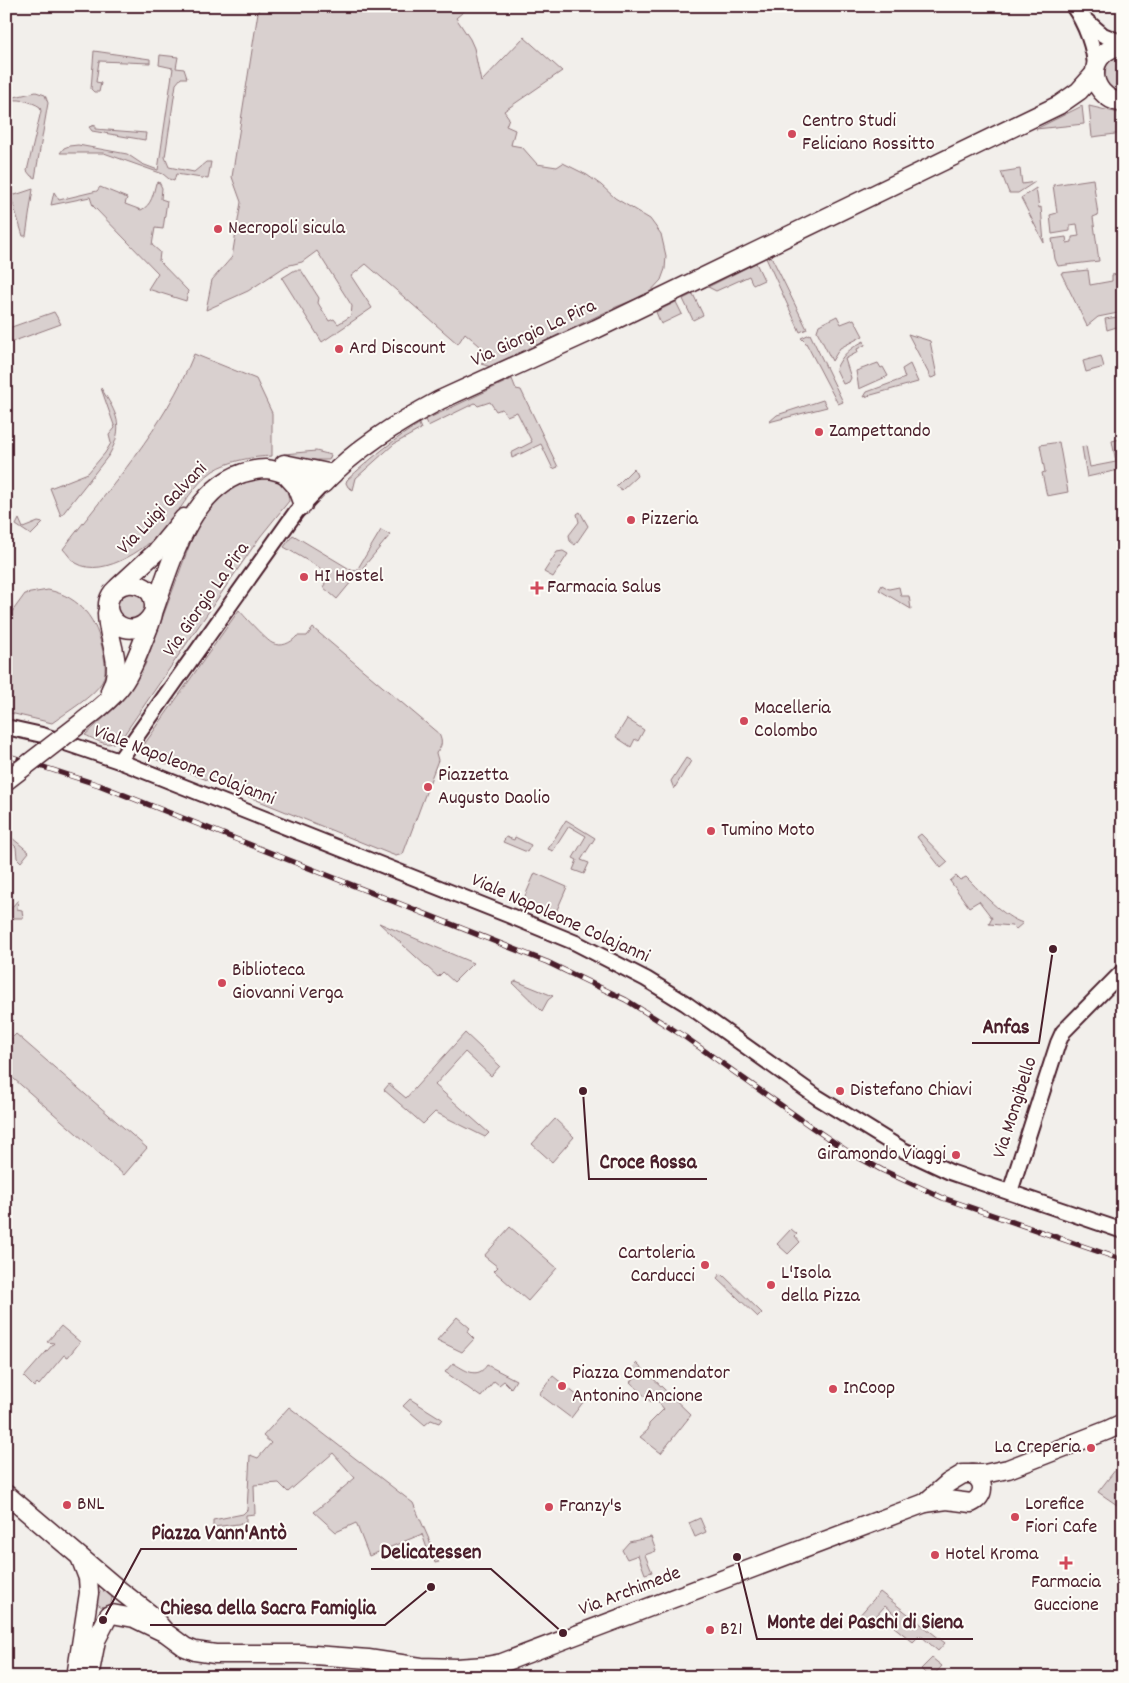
<svg xmlns="http://www.w3.org/2000/svg" width="1129" height="1683" viewBox="0 0 1129 1683" font-family="Dekko,sans-serif">
<style>
.green{fill:#d9d0cf;stroke:#92787d}
.lines{fill:none;stroke-linecap:round;stroke-linejoin:round}
.minor-casing{stroke:#4a1f2b;stroke-width:18}
.major-casing{stroke:#4a1f2b;stroke-width:21}
.minor{stroke:#fdfcf7;stroke-width:14}
.major{stroke:#fdfcf7;stroke-width:18}
.rail-casing{stroke:#4a1f2b;stroke-width:5.5}
.rail{stroke:#fdfcf7;stroke-width:4;stroke-dasharray:11;stroke-linecap:butt}
.major-bridge-casing{stroke:#4a1f2b;stroke-width:21;stroke-linecap:butt}
.major-bridge{stroke:#fdfcf7;stroke-width:18}
.poi-dot{fill:#d1495b;stroke:#fdfcf7;stroke-width:2}
.labels{text-anchor:middle;dominant-baseline:central;stroke-width:4;stroke-linejoin:round;paint-order:stroke}
.poi-label{font-size:20px;fill:#4a1f2b;stroke:#fdfcf7;text-anchor:start}
.street-label{font-size:20px;fill:#4a1f2b;stroke:#fdfcf7}
.leader{fill:none;stroke:#4a1f2b;stroke-width:2}
.callout-dot{fill:#4a1f2b;stroke:#fdfcf7;stroke-width:2}
.callout-label{font-size:21px;text-anchor:middle;font-weight:bold;fill:#4a1f2b;stroke:#fdfcf7;stroke-width:4;stroke-linejoin:round;paint-order:stroke}
</style>
<rect width="100%" height="100%" fill="#f2efeb"/>
<filter id="ink" filterUnits="userSpaceOnUse"><feTurbulence type="fractalNoise" baseFrequency=".02" numOctaves="2"/><feDisplacementMap in="SourceGraphic" scale="10" xChannelSelector="R" yChannelSelector="G"/><feConvolveMatrix kernelMatrix="1 2 1 2 8 2 1 2 1" color-interpolation-filters="sRGB"/></filter>
<g filter="url(#ink)">
<g class="green">
<path d="M259,6H470L456,18L470,39L474,48L481,82L524,37L562,71L504,111L509,118L506,126L515,130L511,145L522,147L537,164L557,167L563,163L587,175L601,185L615,198L650,219L661,234L666,256L665,269L661,280L648,294L616,307L491,367L481,364L494,358L465,333L458,344L366,264L351,276L372,308L322,342L282,278L295,270H301L319,298L318,303L329,321L334,319L338,324L351,316L352,306L317,251L302,262L286,266L248,291L206,310L212,280L232,257L241,202L232,177Z"/>
<path d="M94,51L150,59V63L99,61L96,82L101,83L99,92H94L91,89Z"/>
<path d="M160,55L178,57L176,68L184,69L187,78H181L176,84L165,157L169,167L194,172L206,162H211L208,179L176,174L174,181L169,179L163,174L104,153H60L64,148L69,146L78,145L127,154L142,164L158,170L173,68L159,65Z"/>
<path d="M1118,55H1123V94C1100,89 1098,66 1118,55Z"/>
<path d="M36,92L45,95L48,103L35,178L31,176L27,171L41,111L40,107C31,101 17,98 6,101V99Z"/>
<path d="M1082,106L1084,124L1036,129Z"/>
<path d="M1089,106L1123,114V133L1092,137Z"/>
<path d="M95,125V129L146,133L145,140L92,131L89,127Z"/>
<path d="M1020,169L1022,184L1035,182L1018,193H1009L1001,172Z"/>
<path d="M1093,179L1098,215L1093,217L1099,261L1058,266L1055,259L1052,239L1066,237L1067,243L1072,242V237L1079,236L1077,224L1070,225V231L1052,234L1050,215L1057,213L1053,185Z"/>
<path d="M159,182L162,188L161,199L167,201L163,229L155,228L152,245L160,252L159,261L188,291L186,301L148,289L158,273L93,206L90,197L51,205L54,192L59,200L97,191L100,187L127,198L125,204L141,210C152,205 153,194 156,183Z"/>
<path d="M1036,188L1039,208L1041,207L1044,243L1021,198Z"/>
<path d="M33,189L26,236H23L11,197L6,198V193L15,195Z"/>
<path d="M771,256L807,329L800,332L766,258Z"/>
<path d="M756,263L764,280L753,285L749,276L716,291L708,287Z"/>
<path d="M1088,270L1090,285L1112,281V275L1123,273V312L1098,317L1087,326L1061,273Z"/>
<path d="M693,294L703,315L693,320L683,299Z"/>
<path d="M676,302L682,314L661,324L656,312Z"/>
<path d="M54,312L61,324L6,344V329Z"/>
<path d="M837,316L841,324L854,319L863,336L840,348L832,361L817,331L819,325Z"/>
<path d="M1123,316V325L1107,330L1105,319Z"/>
<path d="M810,334L843,402L838,404L806,343L801,338Z"/>
<path d="M908,334L930,341L937,376L931,378Z"/>
<path d="M864,341L865,345L857,349L858,352L845,359L851,378L849,382L843,384L836,369C842,355 849,349 864,341Z"/>
<path d="M194,354L256,379L272,413V456C252,457 231,460 213,471C194,484 183,506 169,524C152,545 104,580 76,563C71,560 67,553 63,549C110,487 165,427 194,354Z"/>
<path d="M1101,356L1104,367L1086,372L1083,361Z"/>
<path d="M878,363L881,368L883,367L888,376L859,389L856,371Z"/>
<path d="M910,364L918,382L864,397L867,392L905,378L902,369Z"/>
<path d="M512,379L516,389L521,390L558,467L553,469L541,444L512,458L511,453L532,442L517,412L507,416L502,409L496,411L490,402L478,406L475,403L428,426L425,420Z"/>
<path d="M101,388C117,414 125,426 109,455L61,516L50,488L88,473L105,453L111,443L109,435L115,428Z"/>
<path d="M823,400L827,407L769,422L777,415Z"/>
<path d="M419,424L421,429L394,444L356,478L353,490L348,487L346,483L347,480C370,459 393,440 419,424Z"/>
<path d="M1120,439L1123,448V469L1087,477L1082,447L1086,446L1090,467L1116,462L1112,441Z"/>
<path d="M1059,442L1068,492L1047,496L1042,473L1045,472L1040,445Z"/>
<path d="M316,451L331,455L329,460H307L286,458L284,454Z"/>
<path d="M634,468L637,476L622,490L616,486Z"/>
<path d="M262,476C277,479 288,485 289,501L260,537L121,739C107,749 99,741 85,735L116,707L127,694L145,665L201,514L231,486Z"/>
<path d="M580,512L588,526L575,545L570,541L569,535L579,522L577,514Z"/>
<path d="M19,519L23,528L38,522L43,523L31,535L16,525Z"/>
<path d="M381,530L390,535L337,599L323,587L325,584L320,568L284,547L293,535L353,571L357,570Z"/>
<path d="M563,551L568,554L553,577L544,572L557,552Z"/>
<path d="M882,585L889,589L899,587L901,596H909L911,609L879,590Z"/>
<path d="M48,590C81,597 97,620 103,652C105,661 107,673 102,682C93,697 67,712 52,723L6,712V620L25,594Z"/>
<path d="M132,590L144,598C146,611 144,616 132,621L118,616L116,598Z"/>
<path d="M239,610C245,617 266,640 272,643C281,648 291,643 297,636H307L313,628L439,734C443,743 442,746 436,753L438,760L403,854L396,856L388,853L140,753L141,749Z"/>
<path d="M627,719L644,730L638,741L635,739L631,747L616,737Z"/>
<path d="M686,758L691,761L674,789L671,781Z"/>
<path d="M566,820L595,838L581,860L589,863L584,874L573,870L577,860L573,858L586,836L569,826L553,851L548,849Z"/>
<path d="M6,833L29,852L21,862L17,858L16,847L6,838Z"/>
<path d="M921,834L948,862L941,868L917,837Z"/>
<path d="M506,837L514,840L515,837L531,845L527,852L503,842Z"/>
<path d="M535,873L567,887L553,919L524,907L522,903Z"/>
<path d="M956,876L960,880L966,877C981,892 1003,917 1023,923L1016,929L1012,926L989,924L992,918L979,901L969,907L950,881Z"/>
<path d="M18,900L17,909L22,910L23,918H6V914Z"/>
<path d="M379,923L473,963L454,982L443,972L438,977Z"/>
<path d="M516,981L553,996L548,1000L542,1011L513,983Z"/>
<path d="M465,1033L500,1066L491,1076L465,1052L435,1085L489,1133L485,1137L435,1112L423,1124L384,1090L389,1084L406,1098Z"/>
<path d="M16,1034L147,1148L124,1175L6,1072V1036L10,1040Z"/>
<path d="M555,1119L574,1137L552,1162L532,1144Z"/>
<path d="M510,1227L557,1268L528,1301L494,1271L498,1267L484,1256Z"/>
<path d="M791,1229L797,1234L795,1236L800,1242L788,1254L777,1244Z"/>
<path d="M721,1273L762,1313L758,1317L717,1278Z"/>
<path d="M457,1317L470,1328L467,1332L474,1339L462,1352L437,1340Z"/>
<path d="M61,1326L80,1342L68,1357L64,1355L39,1385L37,1383L34,1387L24,1377L54,1343L47,1342Z"/>
<path d="M453,1363C465,1370 477,1380 487,1365L516,1380L511,1388L504,1381L499,1385L494,1381L481,1397L445,1372Z"/>
<path d="M637,1363L691,1415L661,1453L640,1437L648,1430L649,1424L664,1409L655,1398L651,1402L630,1382L637,1376L631,1369Z"/>
<path d="M553,1376L584,1401L571,1418L539,1394Z"/>
<path d="M410,1399L442,1419L439,1423L431,1420L425,1425L403,1406Z"/>
<path d="M289,1407L413,1503L439,1562L435,1563L432,1553L429,1554L422,1534L369,1556L356,1523L336,1532L314,1512L355,1478L333,1453L288,1492L279,1483L254,1485L255,1514L246,1515V1523L213,1527V1520L243,1514L247,1510L250,1455L258,1458L271,1443L263,1436Z"/>
<path d="M1123,1460V1509L1098,1492Z"/>
<path d="M700,1518L706,1532L695,1537L689,1523Z"/>
<path d="M651,1537L656,1551L645,1555L652,1572L645,1574L638,1555L627,1559L622,1550L629,1542Z"/>
<circle cx="104" cy="1599" r="8"/>
<path d="M880,1592L945,1643L938,1651L920,1635L913,1642L893,1626L899,1618L885,1606L868,1625L858,1617Z"/>
<path d="M932,1658L942,1666L932,1677H929L921,1669Z"/>
</g>
<g class="lines">
<g class="minor-casing">
<g id="minor">
<path d="M1073,6C1085,23 1095,48 1095,69"/>
<path d="M1082,17L1103,35L1123,43"/>
<path d="M6,727L42,735L119,761L508,915L576,943L646,979L685,1003L817,1097L903,1150L950,1172L1123,1231"/>
<path d="M119,761L296,512L323,484"/>
<path d="M1010,1192L1058,1043L1063,1032L1123,971"/>
</g>
</g>
<g class="major-casing">
<g id="major">
<path d="M1123,46C1086,49 1085,96 1123,103"/>
<path d="M284,464L333,474"/>
<path d="M286,475L296,486L303,505"/>
<path d="M118,587L156,552L184,518"/>
<path d="M107,613C107,641 125,663 110,691"/>
<path d="M81,723C93,713 107,703 118,690C130,676 137,656 144,639C148,629 154,617 154,607C155,583 123,575 111,595C97,620 135,646 153,613C170,566 189,491 243,473C250,471 257,469 265,469C287,470 303,486 323,484C356,448 397,423 440,400L596,329L1059,105L1079,91L1095,73"/>
<path d="M6,1494L118,1589L150,1614L166,1633L185,1647L195,1651L215,1654H301L368,1659L421,1667L456,1668L486,1666L502,1663L925,1503L947,1500L971,1503C985,1497 986,1481 972,1474"/>
<path d="M925,1503L948,1483L963,1474H984L1008,1469L1108,1430L1123,1423"/>
<path d="M112,1614L134,1618L161,1631"/>
<path d="M76,1677L89,1593L88,1578L80,1557"/>
<path d="M89,1677L96,1640L109,1615"/>
</g>
</g>
<use href="#minor" class="minor"/>
<use href="#major" class="major"/>
<g class="rail-casing">
<path id="rail" d="M6,755L99,785L547,962L626,1000L685,1037L813,1128L847,1151L882,1170L943,1198L1123,1260"/>
</g>
<use href="#rail" class="rail"/>
<g class="major-bridge-casing">
<path id="major-bridge" d="M6,781L81,723"/>
</g>
<use href="#major-bridge" class="major-bridge"/>
</g>
</g>
<g class="poi-dot">
<circle cx="792" cy="134" r="5"/>
<circle cx="218" cy="229" r="5"/>
<circle cx="339" cy="349" r="5"/>
<circle cx="819" cy="432" r="5"/>
<circle cx="631" cy="520" r="5"/>
<circle cx="304" cy="577" r="5"/>
<path d="M534.5 580.5h5v5h5v5h-5v5h-5v-5h-5v-5h5z"/>
<circle cx="744" cy="721" r="5"/>
<circle cx="428" cy="787" r="5"/>
<circle cx="711" cy="831" r="5"/>
<circle cx="222" cy="983" r="5"/>
<circle cx="840" cy="1091" r="5"/>
<circle cx="956" cy="1155" r="5"/>
<circle cx="705" cy="1265" r="5"/>
<circle cx="771" cy="1285" r="5"/>
<circle cx="562" cy="1386" r="5"/>
<circle cx="833" cy="1389" r="5"/>
<circle cx="1091" cy="1448" r="5"/>
<circle cx="67" cy="1505" r="5"/>
<circle cx="549" cy="1507" r="5"/>
<circle cx="1015" cy="1517" r="5"/>
<circle cx="935" cy="1555" r="5"/>
<path d="M1063.5 1555.5h5v5h5v5h-5v5h-5v-5h-5v-5h5z"/>
<circle cx="710" cy="1630" r="5"/>
</g>
<g class="labels">
<g class="poi-label">
<text x="802" y="122">Centro Studi<tspan x="802" dy="23">Feliciano Rossitto</tspan></text>
<text x="228" y="229">Necropoli sicula</text>
<text x="349" y="349">Ard Discount</text>
<text x="829" y="432">Zampettando</text>
<text x="641" y="520">Pizzeria</text>
<text x="314" y="577">HI Hostel</text>
<text x="547" y="588">Farmacia Salus</text>
<text x="754" y="709">Macelleria<tspan x="754" dy="23">Colombo</tspan></text>
<text x="438" y="776">Piazzetta<tspan x="438" dy="23">Augusto Daolio</tspan></text>
<text x="721" y="831">Tumino Moto</text>
<text x="232" y="971">Biblioteca<tspan x="232" dy="23">Giovanni Verga</tspan></text>
<text x="850" y="1091">Distefano Chiavi</text>
<text x="946" y="1155" text-anchor="end">Giramondo Viaggi</text>
<text x="695" y="1254" text-anchor="end">Cartoleria<tspan x="695" dy="23">Carducci</tspan></text>
<text x="781" y="1274">L'Isola<tspan x="781" dy="23">della Pizza</tspan></text>
<text x="572" y="1374">Piazza Commendator<tspan x="572" dy="23">Antonino Ancione</tspan></text>
<text x="843" y="1389">InCoop</text>
<text x="1081" y="1448" text-anchor="end">La Creperia</text>
<text x="77" y="1505">BNL</text>
<text x="1025" y="1505">Lorefice<tspan x="1025" dy="23">Fiori Cafe</tspan></text>
<text x="559" y="1507">Franzy's</text>
<text x="945" y="1555">Hotel Kroma</text>
<text x="1066" y="1583" text-anchor="middle">Farmacia<tspan x="1066" dy="23">Guccione</tspan></text>
<text x="720" y="1630">B21</text>
</g>
<g class="street-label">
<text transform="translate(534 334) rotate(-25)">Via Giorgio La Pira</text>
<text transform="translate(163 509) rotate(-46)">Via Luigi Galvani</text>
<text transform="translate(207 600) rotate(-55)">Via Giorgio La Pira</text>
<text transform="translate(184 766) rotate(21)">Viale Napoleone Colajanni</text>
<text transform="translate(560 919) rotate(24)">Viale Napoleone Colajanni</text>
<text transform="translate(1016 1108) rotate(-72)">Via Mongibello</text>
<text transform="translate(630 1592) rotate(-21)">Via Archimede</text>
</g>
</g>
<path class="leader" d="M1053 949L1039 1043H972M583 1091L589 1179H707M103 1620L141 1549H297M563 1633L491 1569H371M431 1587L385 1625H150M737 1557L757 1639H973"/>
<g class="callout-dot">
<circle cx="1053" cy="949" r="5"/>
<circle cx="583" cy="1091" r="5"/>
<circle cx="103" cy="1620" r="5"/>
<circle cx="563" cy="1633" r="5"/>
<circle cx="431" cy="1587" r="5"/>
<circle cx="737" cy="1557" r="5"/>
</g>
<g class="callout-label">
<text x="1006" y="1033">Anfas</text>
<text x="648" y="1168">Croce Rossa</text>
<text x="219" y="1539">Piazza Vann'Antò</text>
<text x="431" y="1558">Delicatessen</text>
<text x="268" y="1614">Chiesa della Sacra Famiglia</text>
<text x="865" y="1628">Monte dei Paschi di Siena</text>
</g>
<rect width="1129" height="1683" fill="none" stroke="#fdfcf7" stroke-width="25"/>
<rect x="12" y="12" width="1104" height="1658" fill="none" stroke="#4a1f2b" stroke-width="2" filter="url(#ink)"/>
</svg>
